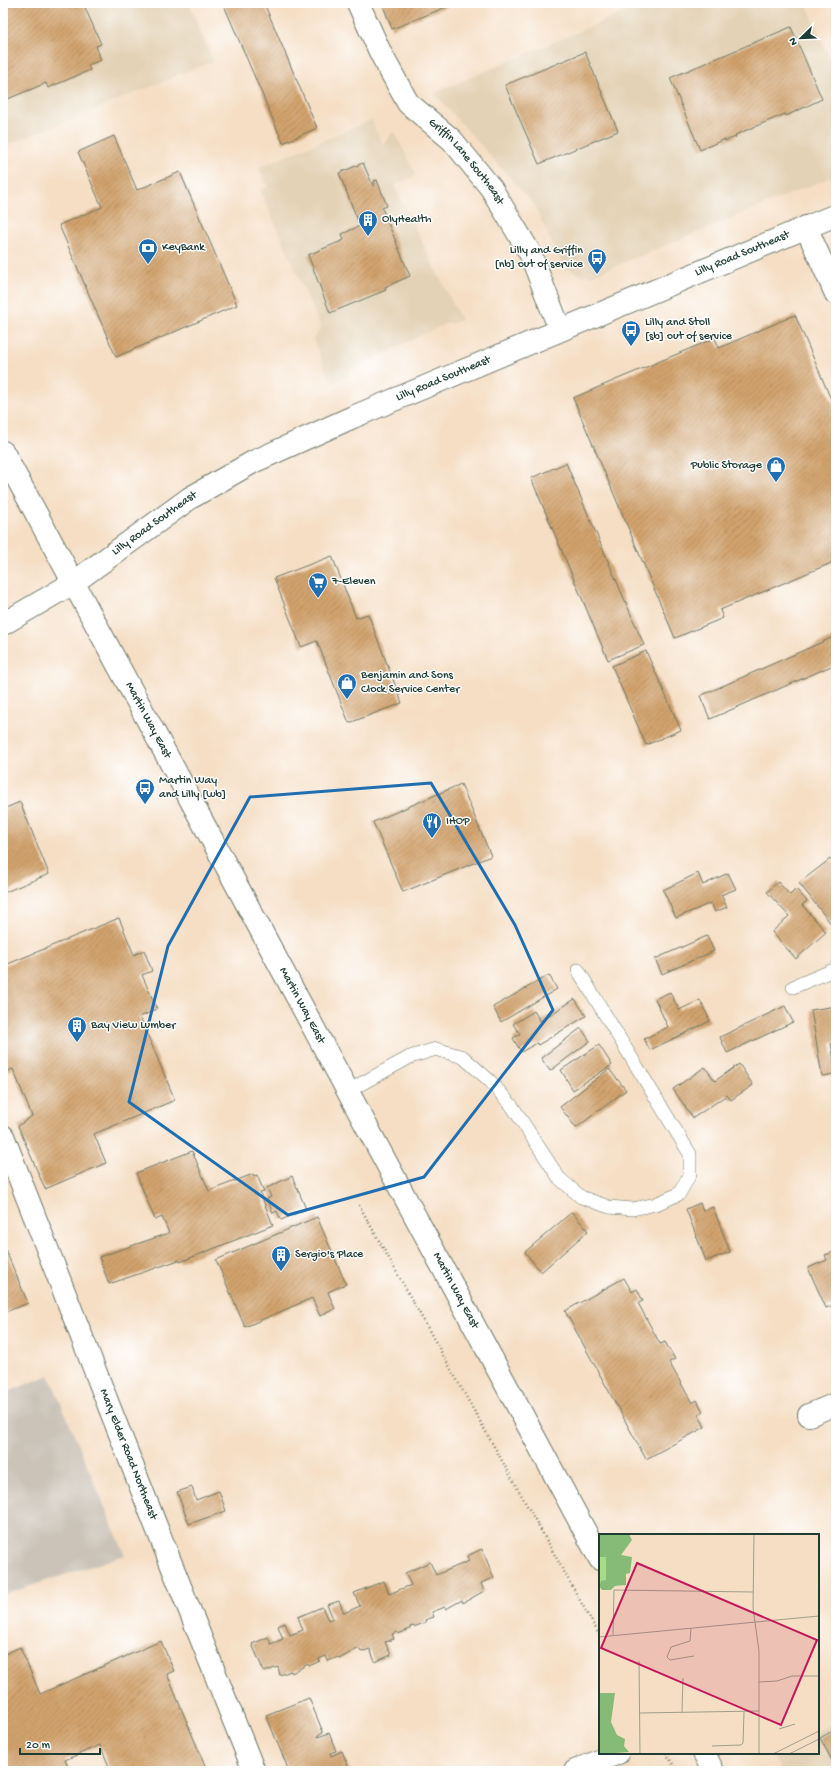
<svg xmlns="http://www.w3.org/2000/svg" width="839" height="1774" viewBox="0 0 839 1774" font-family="'Gochi Hand',sans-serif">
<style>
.built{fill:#e3d2b5}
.industrial{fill:#cbc3b8}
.building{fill:url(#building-hatch)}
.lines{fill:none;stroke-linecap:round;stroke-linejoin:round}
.service-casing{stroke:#6a7566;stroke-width:14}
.minor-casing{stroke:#6a7566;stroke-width:24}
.tertiary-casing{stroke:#6a7566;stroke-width:24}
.primary-casing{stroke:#6a7566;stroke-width:24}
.path{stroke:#6a7566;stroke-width:2.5;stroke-dasharray:1 3;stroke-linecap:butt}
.service{stroke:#fff;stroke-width:13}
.minor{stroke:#fff;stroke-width:22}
.tertiary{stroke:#fff;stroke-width:22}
.primary{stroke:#fff;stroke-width:22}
.marked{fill:none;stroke:#1f6fb2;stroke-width:3;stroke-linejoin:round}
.labels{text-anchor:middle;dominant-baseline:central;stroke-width:3;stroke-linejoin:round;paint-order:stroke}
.street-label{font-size:12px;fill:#1f3d34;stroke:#fff}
.poi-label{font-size:12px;fill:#1f3d34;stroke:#fff;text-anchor:start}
.inset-road{fill:none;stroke:#9f9e8a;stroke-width:1}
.view{fill:#c2185b;fill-opacity:0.15;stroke:#c2185b;stroke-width:2}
.inset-edge{fill:none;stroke:#1f3d34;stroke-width:2}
</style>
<defs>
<pattern id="building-hatch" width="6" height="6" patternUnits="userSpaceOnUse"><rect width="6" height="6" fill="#d2a36d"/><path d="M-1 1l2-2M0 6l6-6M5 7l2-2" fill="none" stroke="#aa865a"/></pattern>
</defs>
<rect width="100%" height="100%" fill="#fff"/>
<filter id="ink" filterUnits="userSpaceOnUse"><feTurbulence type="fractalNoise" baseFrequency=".025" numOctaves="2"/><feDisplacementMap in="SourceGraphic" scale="8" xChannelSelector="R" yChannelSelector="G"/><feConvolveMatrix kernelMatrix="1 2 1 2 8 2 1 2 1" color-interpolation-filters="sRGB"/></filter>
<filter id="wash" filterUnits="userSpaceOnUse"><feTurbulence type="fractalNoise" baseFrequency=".012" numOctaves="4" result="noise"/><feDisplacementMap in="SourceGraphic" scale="16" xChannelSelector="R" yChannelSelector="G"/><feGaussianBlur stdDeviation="0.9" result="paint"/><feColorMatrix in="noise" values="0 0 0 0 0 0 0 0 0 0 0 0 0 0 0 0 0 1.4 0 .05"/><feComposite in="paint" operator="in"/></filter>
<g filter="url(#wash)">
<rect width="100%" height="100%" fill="#f5dec4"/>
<g class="built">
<path d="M3,3H189L213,61L3,147Z"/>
<path d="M646,3H806L836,74V175L591,276L577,274L564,266L555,251L534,205L434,93Z"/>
<path d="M371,120L383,145L394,131L416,175L394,186L461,320L451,324L449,322L350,370L349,375L331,383L313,339L321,328L260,190L268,187L258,168Z"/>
<path d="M836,1720V1771H781L773,1756L778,1753H818V1731Z"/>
</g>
<path class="industrial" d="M49,1375L125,1555L3,1595V1394Z"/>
<g id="blocks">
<g class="building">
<path d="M3,3H83L101,44L96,46L101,60L88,65L90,70L48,88L46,83L3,101Z"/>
<path d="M223,3H264L317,128L283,143Z"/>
<path d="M382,3H456L392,29Z"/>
<path d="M791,27L822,99L786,116L785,114L735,135L736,137L725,141V139L700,150L670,78Z"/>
<path d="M585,52L618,131L539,164L505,85Z"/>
<path d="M114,136L137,190L180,172L237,305L116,357L59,225L102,207L78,152Z"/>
<path d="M363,163L373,186L375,185L374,181L377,180L387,206L382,208L410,276L385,287L386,290L330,313L308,255L344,240L342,234L360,226L339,173Z"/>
<path d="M795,315L836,411V561L720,610L723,618L675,638L573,398L715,338L719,348Z"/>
<path d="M566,463L644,645L608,660L531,478Z"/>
<path d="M332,556L356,618L368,614L402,703L349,723L317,641L301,647L274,578Z"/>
<path d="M836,636V664L710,719L700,696Z"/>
<path d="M646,651L681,730L646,745L612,666Z"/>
<path d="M461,784L491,856L403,892L373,822Z"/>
<path d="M20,802L49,874L3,893V809Z"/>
<path d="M830,859L836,867V930L799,883Z"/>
<path d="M698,873L703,885L728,873L736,889L721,895L727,907L715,912L711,903L676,918L663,890Z"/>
<path d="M778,882L790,895L796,889L807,901L802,905L826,932L796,959L772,932L789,916L767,892Z"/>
<path d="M119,918L134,955L144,950L152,971L142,975L157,1009L140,1017L175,1100L94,1134L106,1163L45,1189L18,1126L32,1116L13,1069L3,1073V966Z"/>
<path d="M707,936L714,951L662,974L655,959Z"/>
<path d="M549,975L557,989L501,1022L493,1007Z"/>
<path d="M670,992L679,1010L700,1000L710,1021L650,1050L644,1039L668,1027L655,999Z"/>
<path d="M575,999L586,1016L538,1045L537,1043L521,1052L513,1038L520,1034L513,1024L534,1011L540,1021Z"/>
<path d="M785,1006L793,1022L727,1053L720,1037Z"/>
<path d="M836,1006V1042L831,1043L836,1074L822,1076L811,1010Z"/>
<path d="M581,1028L590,1041L550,1071L541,1058Z"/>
<path d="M599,1045L612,1065L573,1090L561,1070Z"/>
<path d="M739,1064L753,1085L731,1100L727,1095L693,1118L673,1089L705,1067L715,1081Z"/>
<path d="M609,1069L626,1090L576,1128L560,1107Z"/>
<path d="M192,1151L209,1191L253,1174L254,1176L257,1175L264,1192L260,1193L273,1225L180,1262L179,1260L109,1284L99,1257L169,1233L162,1217L155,1220L136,1173Z"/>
<path d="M292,1176L306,1209L281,1220L277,1211L273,1213L267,1199L271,1197L267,1188Z"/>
<path d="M700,1203L703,1211L713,1207L730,1252L706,1261L686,1209Z"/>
<path d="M572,1212L588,1231L541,1272L525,1252Z"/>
<path d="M317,1217L346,1284L328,1292L335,1309L320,1316L312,1298L245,1327L216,1260Z"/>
<path d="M3,1244L28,1303L3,1313Z"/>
<path d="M836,1251V1304L826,1308L808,1268L827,1260L825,1255Z"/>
<path d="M624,1278L632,1292L637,1289L643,1301L638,1303L660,1344L665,1342L675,1359L669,1362L692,1403L697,1400L703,1412L698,1414L705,1427L646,1459L565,1311Z"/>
<path d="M192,1487L196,1500L219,1491L226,1511L189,1524L177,1492Z"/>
<path d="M482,1549L494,1578L481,1583L484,1591L463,1603L462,1600L446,1609L445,1607L432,1612L434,1617L425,1620L426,1622L414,1627L413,1626L410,1627V1629L398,1634L397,1632L392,1634L394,1639L385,1642L391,1655L375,1662L370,1649L361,1652L359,1648L339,1659L338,1657L328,1661L326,1656L319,1659L320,1661L309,1666L308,1664L292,1673L291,1671L280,1675L278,1667L264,1672L252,1644L268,1637L271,1644L283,1639L278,1626L285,1623L290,1635L303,1630L298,1617L322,1607L328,1620L333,1618L327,1605L339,1601L344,1613L360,1606L354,1593L384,1581L389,1594L411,1585L405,1573L430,1562L436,1575L469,1561L467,1556Z"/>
<path d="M161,1641L174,1671L167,1674L207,1771H111L100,1745L65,1760L70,1771H3V1655L20,1647L40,1694Z"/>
<path d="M309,1698L323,1732L318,1735V1737L329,1733L336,1751L330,1753L331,1756L342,1751L350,1771H289L266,1715Z"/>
<path d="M836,1729V1768L820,1738Z"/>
</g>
</g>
</g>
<g filter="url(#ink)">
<use href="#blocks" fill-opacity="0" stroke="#6a7566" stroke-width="1"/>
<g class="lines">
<g class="service-casing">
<g id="service">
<path d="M793,987L836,969"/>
<path d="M348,1091L410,1057L436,1049L463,1057L490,1081L512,1106L559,1178L581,1197L609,1207L633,1209L656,1204L679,1194L690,1174V1154L578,970"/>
</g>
</g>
<g class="minor-casing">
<g id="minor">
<path id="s1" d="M358,3L381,54L408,103L452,140L491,188L530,253L560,330"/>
<path d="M806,227L836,294"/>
<path id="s2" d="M3,1136L156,1526L254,1771"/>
<path d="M809,1415L836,1404"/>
<path d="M575,1771L618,1753"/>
</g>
</g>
<g class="tertiary-casing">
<g id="tertiary">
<path id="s3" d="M3,624L73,583L190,498L253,462L353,417L836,215"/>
</g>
</g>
<g class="primary-casing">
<g id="primary">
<path id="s4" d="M3,452L600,1559"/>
<path d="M704,1753L713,1771"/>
</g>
</g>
<g class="path">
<path d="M359,1205L600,1636"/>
<path d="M666,1753L677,1771"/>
</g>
<use href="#service" class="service"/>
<use href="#minor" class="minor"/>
<use href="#tertiary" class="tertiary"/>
<use href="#primary" class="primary"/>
</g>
</g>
<path class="marked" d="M431,783L515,925L553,1010L424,1177L288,1215L129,1102L168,946L250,797Z"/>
<defs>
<g id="building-pin" transform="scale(1)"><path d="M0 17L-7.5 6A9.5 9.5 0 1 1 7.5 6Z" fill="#1f6fb2" stroke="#fff"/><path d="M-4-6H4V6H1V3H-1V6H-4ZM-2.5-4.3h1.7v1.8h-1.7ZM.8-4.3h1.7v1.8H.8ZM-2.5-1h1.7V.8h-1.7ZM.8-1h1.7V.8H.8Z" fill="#fff"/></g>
<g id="bank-pin" transform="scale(1)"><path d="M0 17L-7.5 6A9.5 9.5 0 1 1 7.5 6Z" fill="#1f6fb2" stroke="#fff"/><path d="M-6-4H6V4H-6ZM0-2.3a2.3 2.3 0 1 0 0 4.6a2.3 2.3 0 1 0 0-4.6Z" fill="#fff"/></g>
<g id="bus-pin" transform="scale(1)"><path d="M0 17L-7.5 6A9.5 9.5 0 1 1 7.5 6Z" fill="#1f6fb2" stroke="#fff"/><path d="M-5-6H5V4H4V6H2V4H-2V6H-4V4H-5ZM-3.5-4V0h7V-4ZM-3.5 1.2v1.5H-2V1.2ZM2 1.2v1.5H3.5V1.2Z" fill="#fff"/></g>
<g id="shop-pin" transform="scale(1)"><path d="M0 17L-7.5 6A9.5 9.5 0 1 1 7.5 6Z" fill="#1f6fb2" stroke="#fff"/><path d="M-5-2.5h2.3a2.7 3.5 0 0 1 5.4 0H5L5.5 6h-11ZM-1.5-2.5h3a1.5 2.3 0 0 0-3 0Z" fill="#fff"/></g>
<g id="supermarket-pin" transform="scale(1)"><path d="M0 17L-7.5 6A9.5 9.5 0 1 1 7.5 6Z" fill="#1f6fb2" stroke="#fff"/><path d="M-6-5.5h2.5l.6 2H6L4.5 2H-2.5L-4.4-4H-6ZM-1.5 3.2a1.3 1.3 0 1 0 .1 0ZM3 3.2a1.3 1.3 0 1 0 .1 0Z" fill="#fff"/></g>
<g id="restaurant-pin" transform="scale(1)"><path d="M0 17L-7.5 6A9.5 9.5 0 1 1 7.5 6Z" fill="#1f6fb2" stroke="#fff"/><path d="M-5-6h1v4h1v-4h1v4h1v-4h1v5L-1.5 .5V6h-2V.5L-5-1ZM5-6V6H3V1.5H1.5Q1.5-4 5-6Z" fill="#fff"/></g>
</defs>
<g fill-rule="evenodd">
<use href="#building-pin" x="368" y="220"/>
<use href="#bank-pin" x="148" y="248"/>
<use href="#bus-pin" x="597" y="258"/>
<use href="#bus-pin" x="631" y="330"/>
<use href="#shop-pin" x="776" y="466"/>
<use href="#supermarket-pin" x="318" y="582"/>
<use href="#shop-pin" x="347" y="683"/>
<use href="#bus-pin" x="145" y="788"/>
<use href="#restaurant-pin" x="432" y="822"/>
<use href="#building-pin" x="77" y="1026"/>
<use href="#building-pin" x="281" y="1255"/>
</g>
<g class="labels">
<g class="street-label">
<text stroke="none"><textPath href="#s1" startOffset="195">Griffin Lane Southeast</textPath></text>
<text stroke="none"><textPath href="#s3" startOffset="830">Lilly Road Southeast</textPath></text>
<text stroke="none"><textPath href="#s3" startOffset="506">Lilly Road Southeast</textPath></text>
<text stroke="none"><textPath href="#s3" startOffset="182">Lilly Road Southeast</textPath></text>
<text stroke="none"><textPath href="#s4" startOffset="305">Martin Way East</textPath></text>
<text stroke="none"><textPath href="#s4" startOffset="629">Martin Way East</textPath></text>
<text stroke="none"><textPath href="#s4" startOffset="953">Martin Way East</textPath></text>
<text stroke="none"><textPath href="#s2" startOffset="342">Mary Elder Road Northeast</textPath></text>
</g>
<g class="poi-label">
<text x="382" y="220">OlyHealth</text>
<text x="162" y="248">KeyBank</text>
<text x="583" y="251" text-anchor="end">Lilly and Griffin<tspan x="583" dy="14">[nb] out of service</tspan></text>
<text x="645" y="323">Lilly and Stoll<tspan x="645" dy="14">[sb] out of service</tspan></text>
<text x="762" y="466" text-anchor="end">Public Storage</text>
<text x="332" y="582">7-Eleven</text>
<text x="361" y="676">Benjamin and Sons<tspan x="361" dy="14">Clock Service Center</tspan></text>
<text x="159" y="781">Martin Way<tspan x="159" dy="14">and Lilly [wb]</tspan></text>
<text x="446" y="822">IHOP</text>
<text x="91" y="1026">Bay View Lumber</text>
<text x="295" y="1255">Sergio's Place</text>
</g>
</g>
<g transform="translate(599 1534)">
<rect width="220" height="220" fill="#f5dec4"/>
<path d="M0,0H30L33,6L22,21L33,23L31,39L27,40V51L16,52L12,56H3L0,52L7,23H0ZM0,159H16L12,188L18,201L26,205L25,212L30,218L0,220Z" fill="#85bb76"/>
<path d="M0,23H7V46L2,47L0,53Z" fill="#a7db8a"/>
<path class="inset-road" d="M155,0L154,74L160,117V220M92,94L91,107L72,113L68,123L71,126L95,122M14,101L15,56L154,58M0,103L220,82M40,127L41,220M160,148L178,147L193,142H220M83,178L84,144M41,179L160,177M180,195L196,190M113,212L142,211L144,209L145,178M174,220L220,197M190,220L220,205"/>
<path class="view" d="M38,29L218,106L182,191L2,114Z"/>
<rect width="220" height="220" class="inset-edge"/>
</g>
<rect width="839" height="1774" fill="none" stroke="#fff" stroke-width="16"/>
<g transform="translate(801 38) rotate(247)" stroke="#ffffff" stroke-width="3" paint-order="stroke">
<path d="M0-3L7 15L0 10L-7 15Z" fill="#1f3d34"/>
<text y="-6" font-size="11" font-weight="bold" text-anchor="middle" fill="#1f3d34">N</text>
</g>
<path d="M20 1748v6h80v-6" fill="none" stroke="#1f3d34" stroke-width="2"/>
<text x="26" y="1748" font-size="12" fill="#1f3d34" stroke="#ffffff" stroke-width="3" paint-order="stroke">20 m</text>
</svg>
